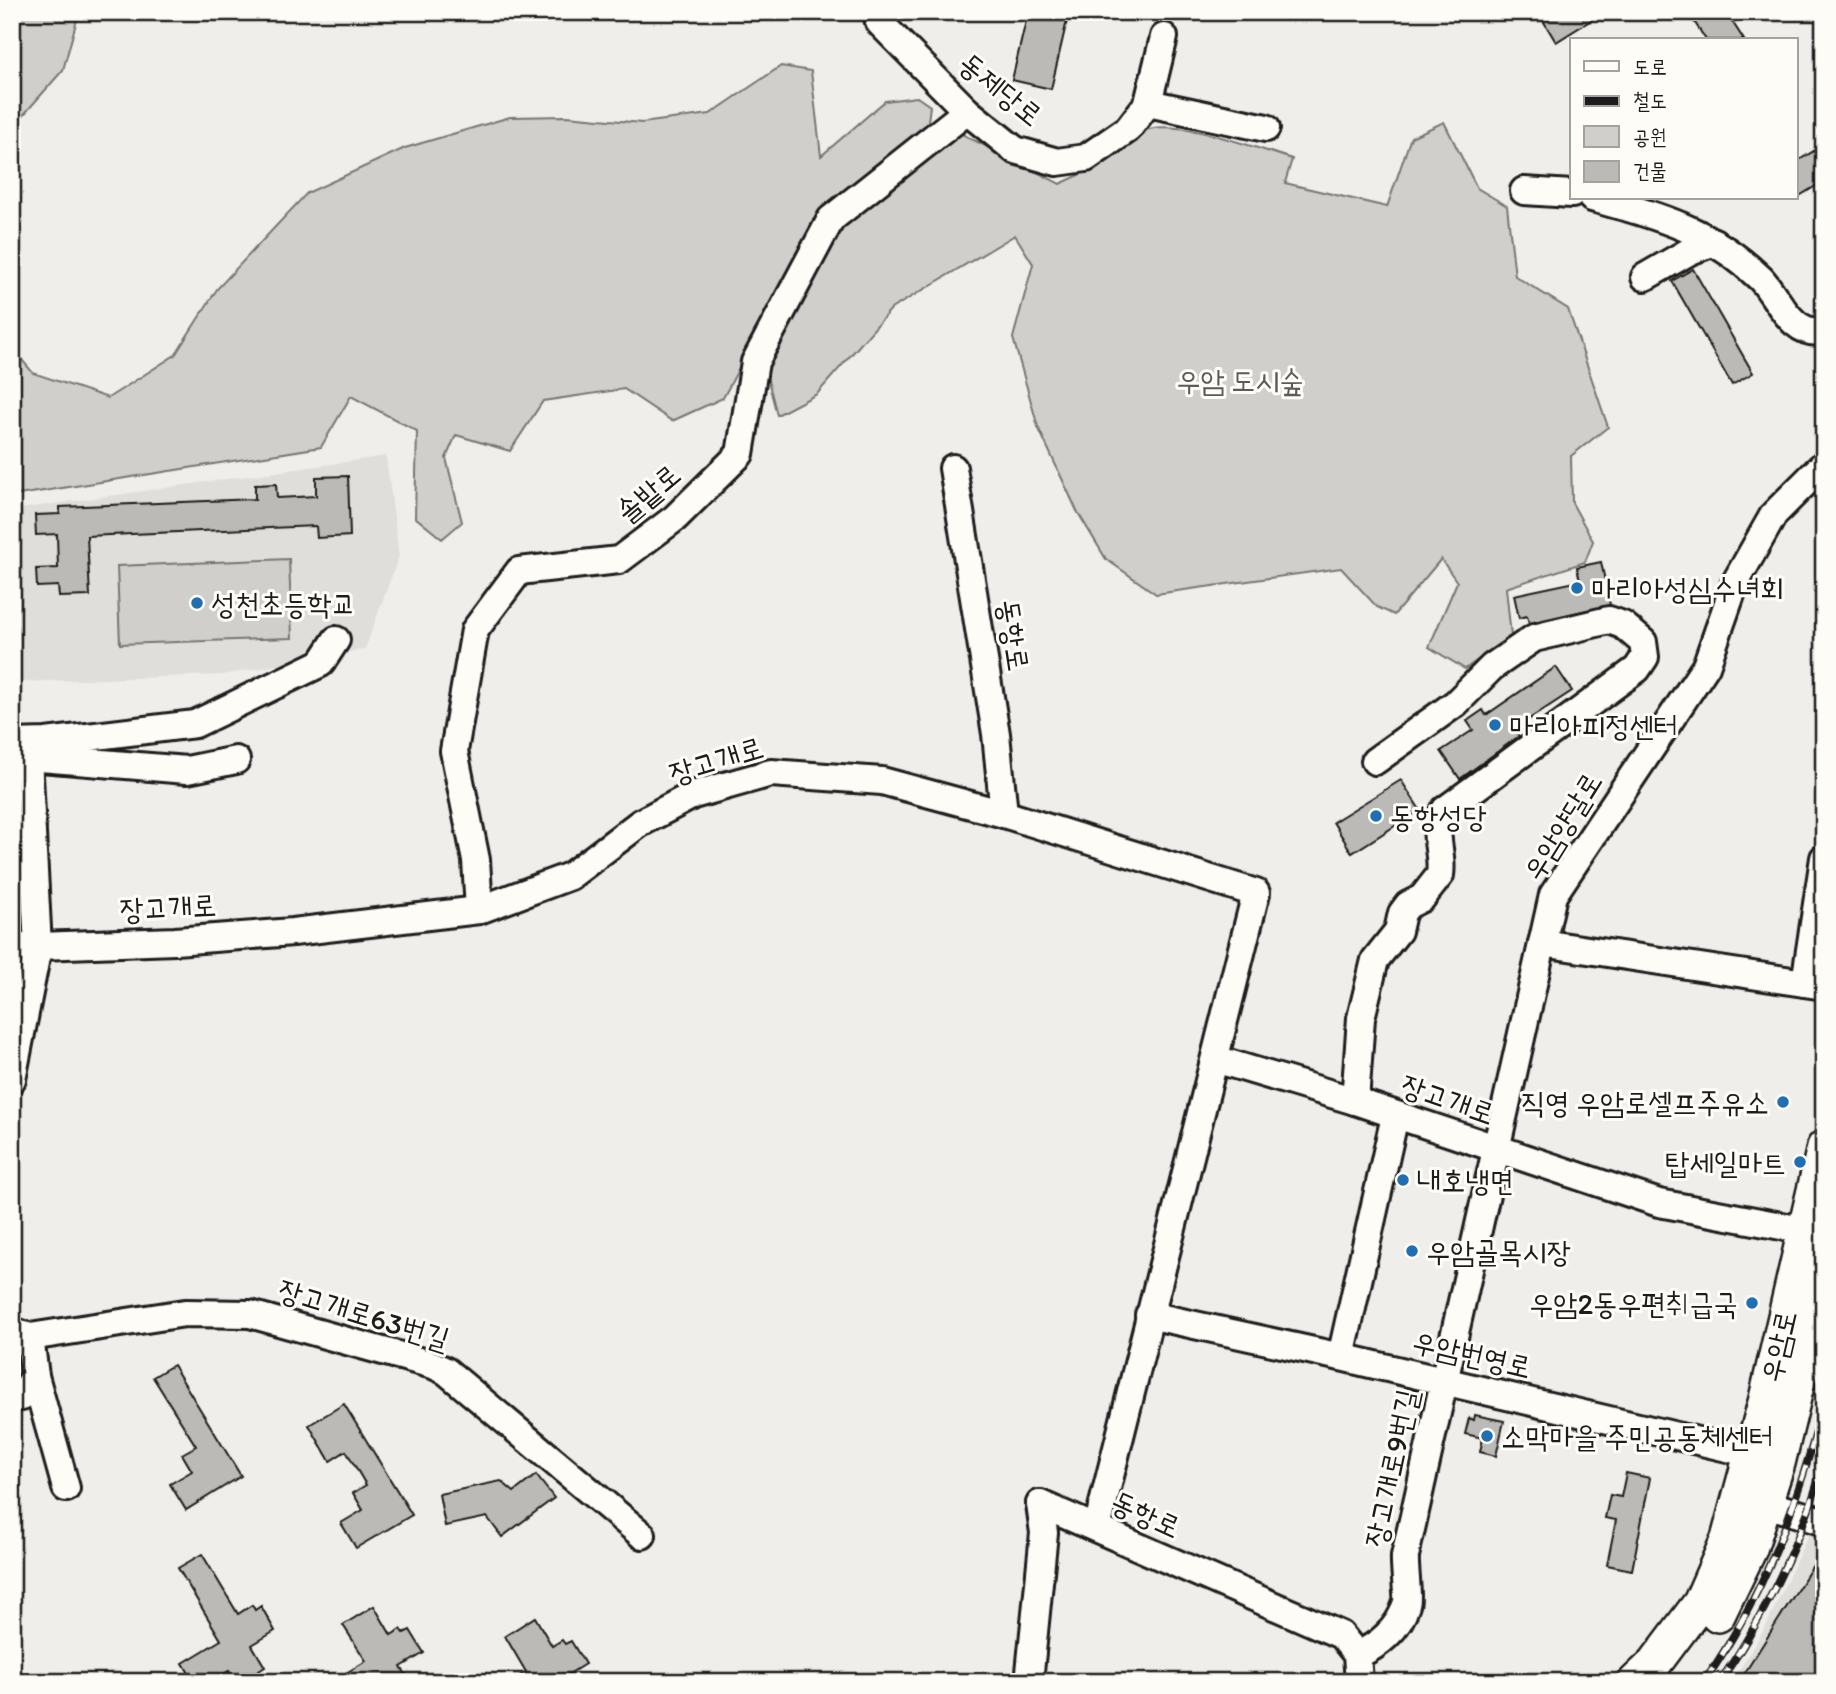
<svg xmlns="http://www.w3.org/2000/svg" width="1836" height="1694" viewBox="0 0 1836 1694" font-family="Itim,'Poor Story',sans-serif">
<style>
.built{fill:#e0deda}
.green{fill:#d0cfcc;stroke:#767674;stroke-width:2}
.building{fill:#bbbab6;stroke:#1c1c1c;stroke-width:2}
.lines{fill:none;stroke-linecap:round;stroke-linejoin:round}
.minor-casing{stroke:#1c1c1c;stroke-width:32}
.major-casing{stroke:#1c1c1c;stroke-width:38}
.minor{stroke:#fdfcf7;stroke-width:26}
.major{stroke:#fdfcf7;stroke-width:33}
.rail-casing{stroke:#1c1c1c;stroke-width:8}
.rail{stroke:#fdfcf7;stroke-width:5;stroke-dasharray:16;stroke-linecap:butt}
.poi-dot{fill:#1f6fb2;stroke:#fdfcf7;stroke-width:2.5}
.labels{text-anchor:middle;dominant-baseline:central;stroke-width:6;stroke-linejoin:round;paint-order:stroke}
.street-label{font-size:30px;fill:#1c1c1c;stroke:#fdfcf7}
.park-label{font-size:30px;fill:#5b5b5a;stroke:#fdfcf7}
.poi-label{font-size:30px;fill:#1c1c1c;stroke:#fdfcf7;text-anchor:start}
</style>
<rect width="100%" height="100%" fill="#f0eeea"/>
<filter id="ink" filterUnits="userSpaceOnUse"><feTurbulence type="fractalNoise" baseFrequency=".0143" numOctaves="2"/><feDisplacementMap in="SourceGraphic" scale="14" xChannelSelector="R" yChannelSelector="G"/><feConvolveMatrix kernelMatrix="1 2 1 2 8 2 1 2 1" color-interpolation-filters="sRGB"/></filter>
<g filter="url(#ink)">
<g class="built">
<path d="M386,456L399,556L365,649L222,675L19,682L12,662V510Z"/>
<path d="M1824,1488V1682H1732L1767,1624L1814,1522Z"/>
</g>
<g class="green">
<path d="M12,12H79L63,70L12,128Z"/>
<path d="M781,66L811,71L821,156L885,101L917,97L930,106L927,129L820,216L723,398L672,421L624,389L543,401L510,451L456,435L446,458L462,522L442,539L415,517L417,431L351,396L321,447L12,496V348L33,373L108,398L175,355L217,289L307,193L405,148L510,117L567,116L642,123L710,114Z"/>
<path d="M1444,122L1477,188L1507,206L1515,276L1568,309L1608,427L1571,456L1572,503L1593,541L1585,562L1506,588L1511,636L1465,669L1429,647L1457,582L1441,559L1394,615L1377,607L1341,568L1156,594L1106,559L1077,511L1038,427L1013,338L1033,264L1015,235L891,309L817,394L777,415L764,365L844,224L956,131L1060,184C1097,169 1110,151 1142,132C1170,115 1259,149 1292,159L1285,183L1387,207L1411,137Z"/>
<path d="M289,559L292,638L120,644L117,566Z"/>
</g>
<g class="building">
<path d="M1028,12H1069L1051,89L1012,80Z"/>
<path d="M1538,12H1604L1556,42Z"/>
<path d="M1688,12H1726L1744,40H1706Z"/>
<path d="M1814,151L1824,168V181L1796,198V162Z"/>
<path d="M1693,269L1753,373L1732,385L1672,281Z"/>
<path d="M348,476L350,536L317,538L316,526L87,536L90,596L59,597L58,586L37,587L36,569L58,568L57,534L36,535L35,515L60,514V507L255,499V485L276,484L277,498L316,496V477Z"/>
<path d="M1601,562L1610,605L1529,623L1527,616L1519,618L1514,595L1580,581L1577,567Z"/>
<path d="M1556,667L1572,691L1514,729L1519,736L1460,779L1441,751L1473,730L1467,721L1483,710L1486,715Z"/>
<path d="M1401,780L1420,810L1352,853L1333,822Z"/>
<path d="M173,1365L241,1476L186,1510L170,1484L192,1471L182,1454L196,1446L153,1377Z"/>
<path d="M344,1404L412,1515L356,1548L341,1523L363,1510L353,1493L366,1485L346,1451L330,1461L309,1425Z"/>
<path d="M1475,1415L1504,1421L1496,1456L1480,1452L1483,1438L1465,1434L1469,1418L1474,1420Z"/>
<path d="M1626,1473L1650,1478L1632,1570L1607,1565L1616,1520L1605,1518L1610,1495L1621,1497Z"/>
<path d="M536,1475L554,1498L502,1537L487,1517L445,1526L439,1494L501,1481L514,1492Z"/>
<path d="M1824,1548V1682H1739Z"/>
<path d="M202,1554L238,1614L252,1605L255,1610L261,1606L275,1631L252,1645L265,1667L244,1680L242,1675L234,1680L229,1671L210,1682H194L183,1663L221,1640L178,1568Z"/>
<path d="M374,1606L391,1635L401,1629L404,1633L410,1630L424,1653L401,1667L411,1682H331L366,1661L343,1625Z"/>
<path d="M535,1617L552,1646L562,1640L565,1644L571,1641L585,1664L556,1682H510L526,1672L505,1636Z"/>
</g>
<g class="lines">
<g class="minor-casing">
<g id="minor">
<path d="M877,12L879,22L967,111L1015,150L1057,162L1086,158L1128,129L1148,103L1164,37"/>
<path d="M1148,103L1266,128"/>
<path d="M1524,191L1572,194"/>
<path d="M1592,198C1658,216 1710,229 1761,279C1778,297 1792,338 1824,331"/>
<path d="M1645,277L1690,251L1714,242"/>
<path d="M953,468L996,734L1004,814"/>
<path d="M12,743L46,742L195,724L321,663L336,640"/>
<path d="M23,752L28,757L187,770L236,760"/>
<path d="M479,910L476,860L454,751L475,630L519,571L619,560L675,518L740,454L755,362L831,219L967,111"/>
<path d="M1542,943L1824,986"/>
<path d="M12,947L175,941L293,932L479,910L570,876L640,823L693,795L771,773L882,781L1004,814L1256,893L1097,1528"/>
<path d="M1805,983L1824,858"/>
<path d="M1215,1059L1355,1101L1659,1203L1824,1234"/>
<path d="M12,1079L38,947L28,757"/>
<path d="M1355,1101L1361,1018L1375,960L1398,931L1402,913L1408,905L1422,898L1440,875C1444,852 1429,830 1445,810L1637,669L1645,657L1643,642L1623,625L1609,620L1534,638L1492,667L1456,703L1375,761"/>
<path d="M1149,1315L1341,1357L1770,1458"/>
<path d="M12,1331L30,1337L185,1313L250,1314L433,1365L446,1371L642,1535"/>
<path d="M30,1337L35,1376L66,1488"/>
<path d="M1341,1357L1395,1116"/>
<path d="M12,1398L21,1397L35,1376"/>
<path d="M1748,1498L1824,1522"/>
<path d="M1040,1504L1341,1635L1357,1655L1359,1682"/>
<path d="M1357,1655C1378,1646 1399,1629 1406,1605C1409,1598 1404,1568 1405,1556L1553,895L1706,666L1735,583L1774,514L1824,464"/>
<path d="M1029,1682L1044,1533L1040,1504"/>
</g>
</g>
<g class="major-casing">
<g id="major">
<path d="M1718,1615L1750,1549L1778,1463L1824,1275"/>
<path d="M1635,1682L1655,1663L1700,1603L1728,1539L1766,1399L1824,1147"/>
</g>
</g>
<use href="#minor" class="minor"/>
<use href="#major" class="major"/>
<g class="rail-casing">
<g id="rail">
<path d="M1704,1682C1765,1594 1796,1507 1824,1404"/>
<path d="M1719,1682C1760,1627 1807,1527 1824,1461"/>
</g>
</g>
<use href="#rail" class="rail"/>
</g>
</g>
<g class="poi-dot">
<circle cx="1577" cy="588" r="7"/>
<circle cx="197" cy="603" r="7"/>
<circle cx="1495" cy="725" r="7"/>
<circle cx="1376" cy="816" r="7"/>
<circle cx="1783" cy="1102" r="7"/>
<circle cx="1800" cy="1162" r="7"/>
<circle cx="1403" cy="1180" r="7"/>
<circle cx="1412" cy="1251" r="7"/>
<circle cx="1752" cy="1303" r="7"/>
<circle cx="1487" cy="1436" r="7"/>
</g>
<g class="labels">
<g class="street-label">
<text transform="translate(1001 89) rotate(39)">동제당로</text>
<text transform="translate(648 493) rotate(-40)">솔밭로</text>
<text transform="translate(1014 635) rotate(81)">동항로</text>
<text transform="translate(716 760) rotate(-17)">장고개로</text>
<text transform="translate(1562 826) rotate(-58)">우암양달로</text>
<text transform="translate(168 907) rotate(-3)">장고개로</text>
<text transform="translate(1448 1099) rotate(19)">장고개로</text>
<text transform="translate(364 1314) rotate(17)">장고개로63번길</text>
<text transform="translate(1778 1346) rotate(-77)">우암로</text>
<text transform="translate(1472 1354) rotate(13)">우암번영로</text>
<text transform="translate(1391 1468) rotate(-78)">장고개로9번길</text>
<text transform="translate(1146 1514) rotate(24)">동항로</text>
</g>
<g class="park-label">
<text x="1240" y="380">우암 도시숲</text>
</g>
<g class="poi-label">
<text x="1591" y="588">마리아성심수녀회</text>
<text x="211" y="603">성천초등학교</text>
<text x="1509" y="725">마리아피정센터</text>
<text x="1390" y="816">동항성당</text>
<text x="1769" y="1102" text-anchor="end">직영 우암로셀프주유소</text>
<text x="1786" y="1162" text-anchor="end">탑세일마트</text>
<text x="1417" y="1180">내호냉면</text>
<text x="1426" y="1251">우암골목시장</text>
<text x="1738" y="1303" text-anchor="end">우암2동우편취급국</text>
<text x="1501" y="1436">소막마을 주민공동체센터</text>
</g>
</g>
<rect width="1836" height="1694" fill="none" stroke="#fdfcf7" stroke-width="42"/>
<rect x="21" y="21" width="1794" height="1652" fill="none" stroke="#1c1c1c" stroke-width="2.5" filter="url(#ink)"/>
<rect x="1570" y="38" width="228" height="161" fill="#fdfcf7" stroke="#a3a29f" stroke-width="2"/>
<rect x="1584" y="61" width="35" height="10" fill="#fdfcf7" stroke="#a3a29f" stroke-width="2"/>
<text x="1633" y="74" font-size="21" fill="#1c1c1c">도로</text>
<rect x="1584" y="96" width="35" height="10" fill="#1c1c1c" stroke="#a3a29f" stroke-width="2"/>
<text x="1633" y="108" font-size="21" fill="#1c1c1c">철도</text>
<rect x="1584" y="126" width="35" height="21" fill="#d0cfcc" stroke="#a3a29f" stroke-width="2"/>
<text x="1633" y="144" font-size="21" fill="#1c1c1c">공원</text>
<rect x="1584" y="161" width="35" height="21" fill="#bbbab6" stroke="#a3a29f" stroke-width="2"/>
<text x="1633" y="178" font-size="21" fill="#1c1c1c">건물</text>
</svg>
